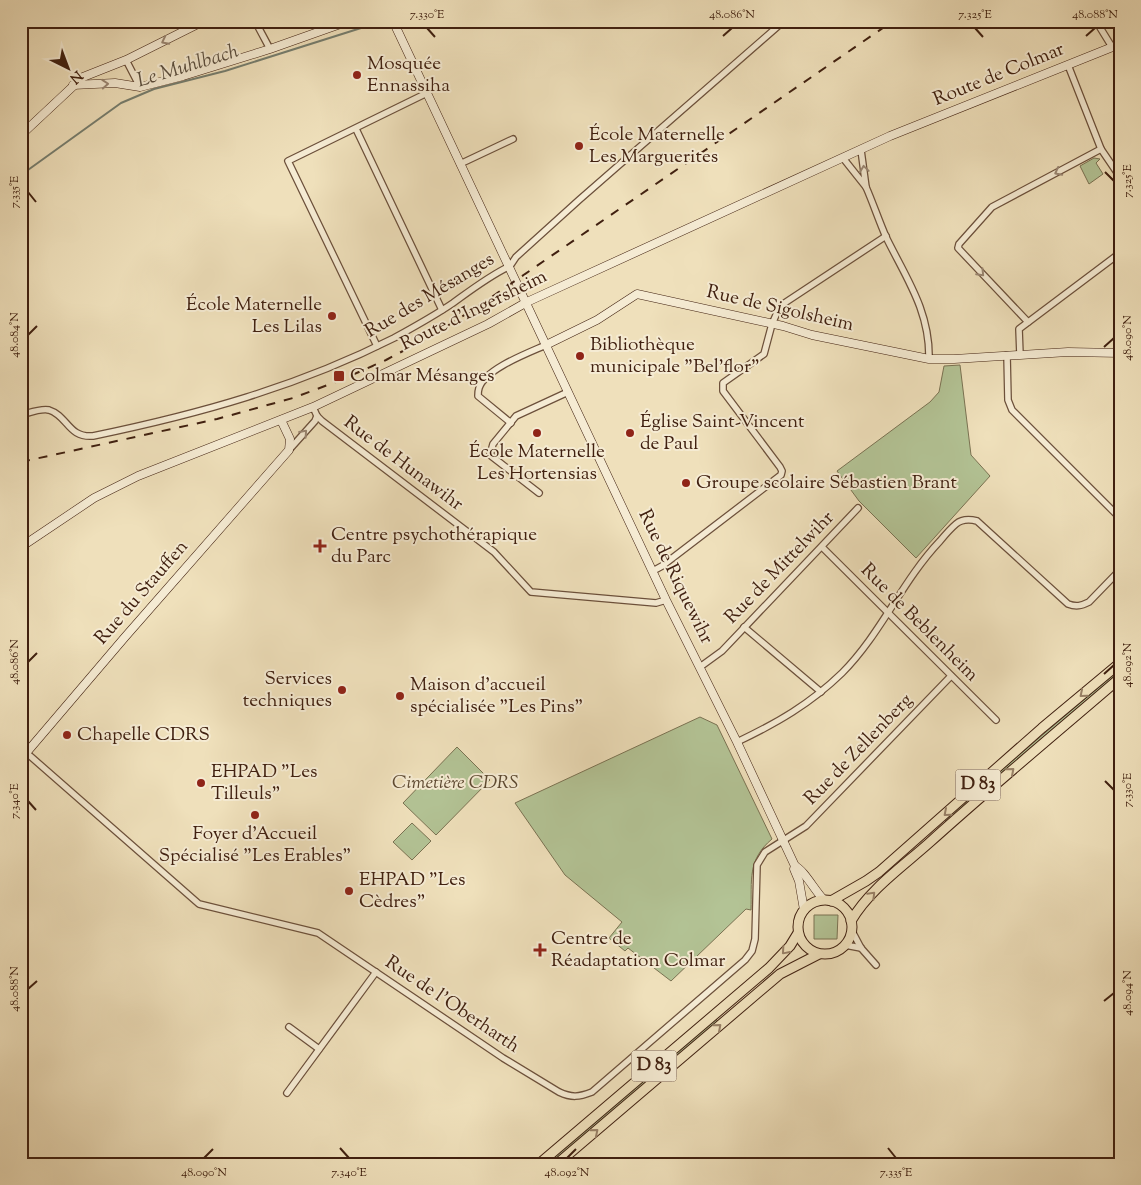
<svg xmlns="http://www.w3.org/2000/svg" width="1141" height="1185" viewBox="0 0 1141 1185" font-family="'Sorts Mill Goudy',serif">
<style>
.green{fill:#b3c395;stroke:#7a7252}
.lines{fill:none;stroke-linecap:round;stroke-linejoin:round}
.stream{stroke:#767e6f;stroke-width:2}
.street-casing{stroke:#6c503b;stroke-width:8}
.secondary-casing{stroke:#402010;stroke-width:9}
.primary-casing{stroke:#402010;stroke-width:11}
.street{stroke:#f5ebd3;stroke-width:5.5}
.secondary{stroke:#f5ebd3;stroke-width:8}
.primary{stroke:#efe0bb;stroke-width:9}
.rail{stroke:#402010;stroke-width:2;stroke-dasharray:9 9;stroke-linecap:butt}
.oneway{stroke:#9a8672}
.oneway2{stroke:#988066}
.ticks{fill:none;stroke:#402010;stroke-width:2}
.poi-dot{fill:#8f2418;stroke:#f5ebd3;stroke-width:2}
.labels{text-anchor:middle;dominant-baseline:central;stroke-width:4;stroke-linejoin:round;paint-order:stroke}
.shield{fill:#f5ebd3;stroke:#765d4a;stroke-width:1}
.shield-label{font-size:18px;font-weight:bold;fill:#402010}
.poi-label{font-size:19px;fill:#402010;stroke:#f5ebd3;text-anchor:start}
.street-label{font-size:19px;fill:#402010;stroke:#f5ebd3}
.park-label{font-size:19px;font-style:italic;fill:#5d4931;stroke:#f5ebd3}
.water-label{font-size:20px;font-style:italic;fill:#5b4f3f;stroke:#f5ebd3}
.neatline{fill:none;stroke:#402010;stroke-width:2}
.ticks-label{font-size:12px;text-anchor:middle;fill:#402010}
</style>
<rect width="100%" height="100%" fill="#efe0bb"/>
<filter id="stains"><feTurbulence type="fractalNoise" baseFrequency=".004" numOctaves="4"/><feColorMatrix values="0 0 0 0 .2 0 0 0 0 .09 0 0 0 0 .02 0 0 0 .5 -.17"/></filter>
<radialGradient id="worn" r=".72"><stop offset=".6" stop-color="#630" stop-opacity="0"/><stop offset="1" stop-color="#630" stop-opacity=".3"/></radialGradient>
<g class="green">
<path d="M1094,158L1100,159L1096,163L1103,174L1089,184L1080,166Z"/>
<path d="M960,365L971,455L990,476L916,558L859,501L837,471L930,402L939,392L944,366Z"/>
<path d="M1120,669V674L947,823L944,819Z"/>
<path d="M700,717L717,725L772,839C747,860 752,880 751,910L746,909L671,981L628,948L625,951L609,938L622,922L565,875L515,803Z"/>
<path d="M457,747L490,780L436,835L403,803Z"/>
<path d="M412,823L431,841L412,860L393,842Z"/>
<path d="M814,915H838L837,939H814Z"/>
<path d="M716,1019L718,1022L552,1164H545Z"/>
</g>
<g class="lines">
<path class="stream" d="M21,175L121,103L154,89L225,71L380,22"/>
<g class="street-casing">
<g id="street">
<path d="M255,21L270,49"/>
<path d="M1096,21L1112,47"/>
<path d="M126,60L140,87"/>
<path d="M1068,65L1101,149L1120,177"/>
<path d="M356,129L442,310"/>
<path d="M843,158L866,187L861,150"/>
<path d="M460,164L513,139"/>
<path d="M866,187C873,203 879,221 886,237C906,278 930,311 929,359"/>
<path d="M1028,322L958,248L959,244L992,207L1101,149"/>
<path d="M377,346L288,161L427,93"/>
<path d="M1007,355L1008,400L1012,410L1120,518"/>
<path d="M1020,355L1019,329L1120,253"/>
<path d="M313,407L317,416L322,421L494,552L531,592L656,603L666,600"/>
<path d="M21,415C29,413 41,408 49,410C68,416 68,438 93,436C199,414 297,387 394,338C414,327 434,316 453,303C471,290 489,276 510,266L516,257L579,200L784,21"/>
<path d="M511,423L478,396C478,393 478,391 479,388C485,369 528,353 546,345"/>
<path d="M289,450L315,421L317,416"/>
<path d="M539,493L490,455L493,444L516,416L568,392"/>
<path d="M822,547L996,720"/>
<path d="M653,571L662,566L781,475L782,471L780,467L723,391V383L764,354L772,324L780,306L886,236"/>
<path d="M744,627L821,692"/>
<path d="M700,667L722,651L858,508"/>
<path d="M737,742C777,723 810,704 842,673C881,634 902,581 940,541C945,535 950,529 956,524C962,519 969,519 977,521L1068,604C1076,607 1081,606 1089,602L1120,570"/>
<path d="M21,748L199,904L318,933L503,1058L559,1092C572,1098 579,1097 592,1092L745,960L752,951L755,939L757,865L765,852L806,826L951,676"/>
<path d="M852,931L861,948L876,965"/>
<path d="M845,945L861,948"/>
<path d="M289,1027L319,1049"/>
<path d="M287,1093L376,972"/>
</g>
</g>
<g class="secondary-casing">
<g id="secondary">
<path d="M393,21L666,600L737,742L795,866L794,869L799,881L804,910"/>
<path d="M73,85L115,83L140,87L183,76L270,49L349,21"/>
<path d="M21,135L83,77L126,60L204,21"/>
<path d="M546,345L597,320L637,294L783,326L812,335L929,359H954L1068,352L1120,353"/>
<path d="M21,547L94,498L138,476L313,407L488,324L527,302L890,136L1120,44"/>
<path d="M21,759L125,637L289,450L290,439L281,420"/>
<path d="M795,866C804,870 815,891 824,900"/>
</g>
</g>
<g class="primary-casing">
<g id="primary">
<circle cx="825" cy="927" r="27"/>
<path d="M831,901L866,881L879,872L1042,728L1120,663"/>
<path d="M851,921C869,890 902,867 929,843C991,787 1056,733 1120,678"/>
<path d="M539,1164L769,968L790,946L798,933"/>
<path d="M557,1164L780,974L819,954"/>
</g>
</g>
<use href="#street" class="street"/>
<use href="#secondary" class="secondary"/>
<use href="#primary" class="primary"/>
<path class="rail" d="M21,462L217,419L293,398L341,380L386,360L433,335L477,307L893,21"/>
</g>
<defs><path id="oneway-chevron" d="M-2-3.5L2.5 0L-2 3.5" fill="none" stroke-width="1.6" stroke-linecap="round" stroke-linejoin="round" transform="scale(1.25)"/></defs>
<g class="oneway">
<use href="#oneway-chevron" transform="translate(165 41) rotate(153)"/>
<use href="#oneway-chevron" transform="translate(105 84) rotate(-4)"/>
<use href="#oneway-chevron" transform="translate(864 169) rotate(-98)"/>
<use href="#oneway-chevron" transform="translate(1058 172) rotate(152)"/>
<use href="#oneway-chevron" transform="translate(981 273) rotate(46)"/>
<use href="#oneway-chevron" transform="translate(304 433) rotate(-48)"/>
</g>
<g class="oneway2">
<use href="#oneway-chevron" transform="translate(1083 694) rotate(140)"/>
<use href="#oneway-chevron" transform="translate(1011 771) rotate(-41)"/>
<use href="#oneway-chevron" transform="translate(947 813) rotate(139)"/>
<use href="#oneway-chevron" transform="translate(872 895) rotate(-45)"/>
<use href="#oneway-chevron" transform="translate(785 951) rotate(131)"/>
<use href="#oneway-chevron" transform="translate(718 1027) rotate(-41)"/>
<use href="#oneway-chevron" transform="translate(595 1132) rotate(-40)"/>
</g>
<path class="ticks" d="M427,28L435,37M975,28L983,37M723,36L732,28M1086,36L1095,28M1105,172L1114,181M28,192L36,202M28,335L37,326M1104,347L1114,338M28,662L37,653M1104,674L1114,665M1105,781L1114,790M28,801L36,810M28,989L37,981M1104,1001L1114,993M340,1148L349,1158M888,1148L896,1158M204,1158L213,1149M567,1158L576,1149"/>
<g class="poi-dot">
<circle cx="357" cy="75" r="5"/>
<circle cx="579" cy="146" r="5"/>
<circle cx="332" cy="316" r="5"/>
<circle cx="580" cy="356" r="5"/>
<rect x="333" y="370" width="12" height="12" rx="2.5"/>
<circle cx="537" cy="433" r="5"/>
<circle cx="630" cy="433" r="5"/>
<circle cx="686" cy="483" r="5"/>
<path d="M317.5 538.5h5v5h5v5h-5v5h-5v-5h-5v-5h5z"/>
<circle cx="342" cy="690" r="5"/>
<circle cx="400" cy="696" r="5"/>
<circle cx="67" cy="735" r="5"/>
<circle cx="201" cy="783" r="5"/>
<circle cx="255" cy="815" r="5"/>
<circle cx="349" cy="891" r="5"/>
<path d="M537.5 942.5h5v5h5v5h-5v5h-5v-5h-5v-5h5z"/>
</g>
<g class="labels">
<g class="shield">
<rect x="955.5" y="769.5" width="45" height="31" rx="4"/>
<rect x="631.5" y="1050.5" width="45" height="31" rx="4"/>
</g>
<g class="shield-label">
<text x="978" y="785">D 83</text>
<text x="654" y="1066">D 83</text>
</g>
<g class="poi-label">
<text x="367" y="64">Mosquée<tspan x="367" dy="22">Ennassiha</tspan></text>
<text x="589" y="135">École Maternelle<tspan x="589" dy="22">Les Marguerites</tspan></text>
<text x="322" y="305" text-anchor="end">École Maternelle<tspan x="322" dy="22">Les Lilas</tspan></text>
<text x="590" y="345">Bibliothèque<tspan x="590" dy="22">municipale "Bel'flor"</tspan></text>
<text x="350" y="376">Colmar Mésanges</text>
<text x="640" y="422">Église Saint-Vincent<tspan x="640" dy="22">de Paul</tspan></text>
<text x="537" y="452" text-anchor="middle">École Maternelle<tspan x="537" dy="22">Les Hortensias</tspan></text>
<text x="696" y="483">Groupe scolaire Sébastien Brant</text>
<text x="331" y="535">Centre psychothérapique<tspan x="331" dy="22">du Parc</tspan></text>
<text x="332" y="679" text-anchor="end">Services<tspan x="332" dy="22">techniques</tspan></text>
<text x="410" y="685">Maison d'accueil<tspan x="410" dy="22">spécialisée "Les Pins"</tspan></text>
<text x="77" y="735">Chapelle CDRS</text>
<text x="211" y="772">EHPAD "Les<tspan x="211" dy="22">Tilleuls"</tspan></text>
<text x="255" y="834" text-anchor="middle">Foyer d'Accueil<tspan x="255" dy="22">Spécialisé "Les Erables"</tspan></text>
<text x="359" y="880">EHPAD "Les<tspan x="359" dy="22">Cèdres"</tspan></text>
<text x="551" y="939">Centre de<tspan x="551" dy="22">Réadaptation Colmar</tspan></text>
</g>
<g class="street-label">
<text transform="translate(999 75) rotate(-22)">Route de Colmar</text>
<text transform="translate(430 296) rotate(-31)">Rue des Mésanges</text>
<text transform="translate(780 309) rotate(13)">Rue de Sigolsheim</text>
<text transform="translate(474 311) rotate(-26)">Route d'Ingersheim</text>
<text transform="translate(403 464) rotate(37)">Rue de Hunawihr</text>
<text transform="translate(780 568) rotate(-46)">Rue de Mittelwihr</text>
<text transform="translate(675 577) rotate(64)">Rue de Riquewihr</text>
<text transform="translate(142 593) rotate(-49)">Rue du Stauffen</text>
<text transform="translate(919 623) rotate(45)">Rue de Beblenheim</text>
<text transform="translate(859 750) rotate(-46)">Rue de Zellenberg</text>
<text transform="translate(452 1005) rotate(34)">Rue de l'Oberharth</text>
</g>
<g class="park-label">
<text x="455" y="783">Cimetière CDRS</text>
</g>
<g class="water-label">
<text transform="translate(188 67) rotate(-17)">Le Muhlbach</text>
</g>
</g>
<rect width="1141" height="1185" fill="none" stroke="#efe0bb" stroke-width="55"/>
<g transform="translate(68 68) rotate(138)" stroke="#f5ebd3" stroke-width="4" paint-order="stroke">
<path d="M0-4L9 19L0 12L-9 19Z" fill="#402010"/>
<text y="-8" font-size="14" font-weight="bold" text-anchor="middle" fill="#402010">N</text>
</g>
<rect x="28" y="28" width="1086" height="1130" class="neatline"/>
<g class="ticks-label">
<text x="427" y="18">7.330°E</text>
<text x="732" y="18">48.086°N</text>
<text x="975" y="18">7.325°E</text>
<text x="1095" y="18">48.088°N</text>
<text transform="translate(1127 181) rotate(-90)" y="4">7.325°E</text>
<text transform="translate(14 192) rotate(-90)" y="4">7.335°E</text>
<text transform="translate(14 335) rotate(-90)" y="4">48.084°N</text>
<text transform="translate(1127 338) rotate(-90)" y="4">48.090°N</text>
<text transform="translate(14 662) rotate(-90)" y="4">48.086°N</text>
<text transform="translate(1127 665) rotate(-90)" y="4">48.092°N</text>
<text transform="translate(1127 790) rotate(-90)" y="4">7.330°E</text>
<text transform="translate(14 801) rotate(-90)" y="4">7.340°E</text>
<text transform="translate(14 989) rotate(-90)" y="4">48.088°N</text>
<text transform="translate(1127 993) rotate(-90)" y="4">48.094°N</text>
<text x="204" y="1176">48.090°N</text>
<text x="349" y="1176">7.340°E</text>
<text x="567" y="1176">48.092°N</text>
<text x="896" y="1176">7.335°E</text>
</g>
<rect width="100%" height="100%" filter="url(#stains)"/>
<rect width="100%" height="100%" fill="url(#worn)"/>
</svg>
